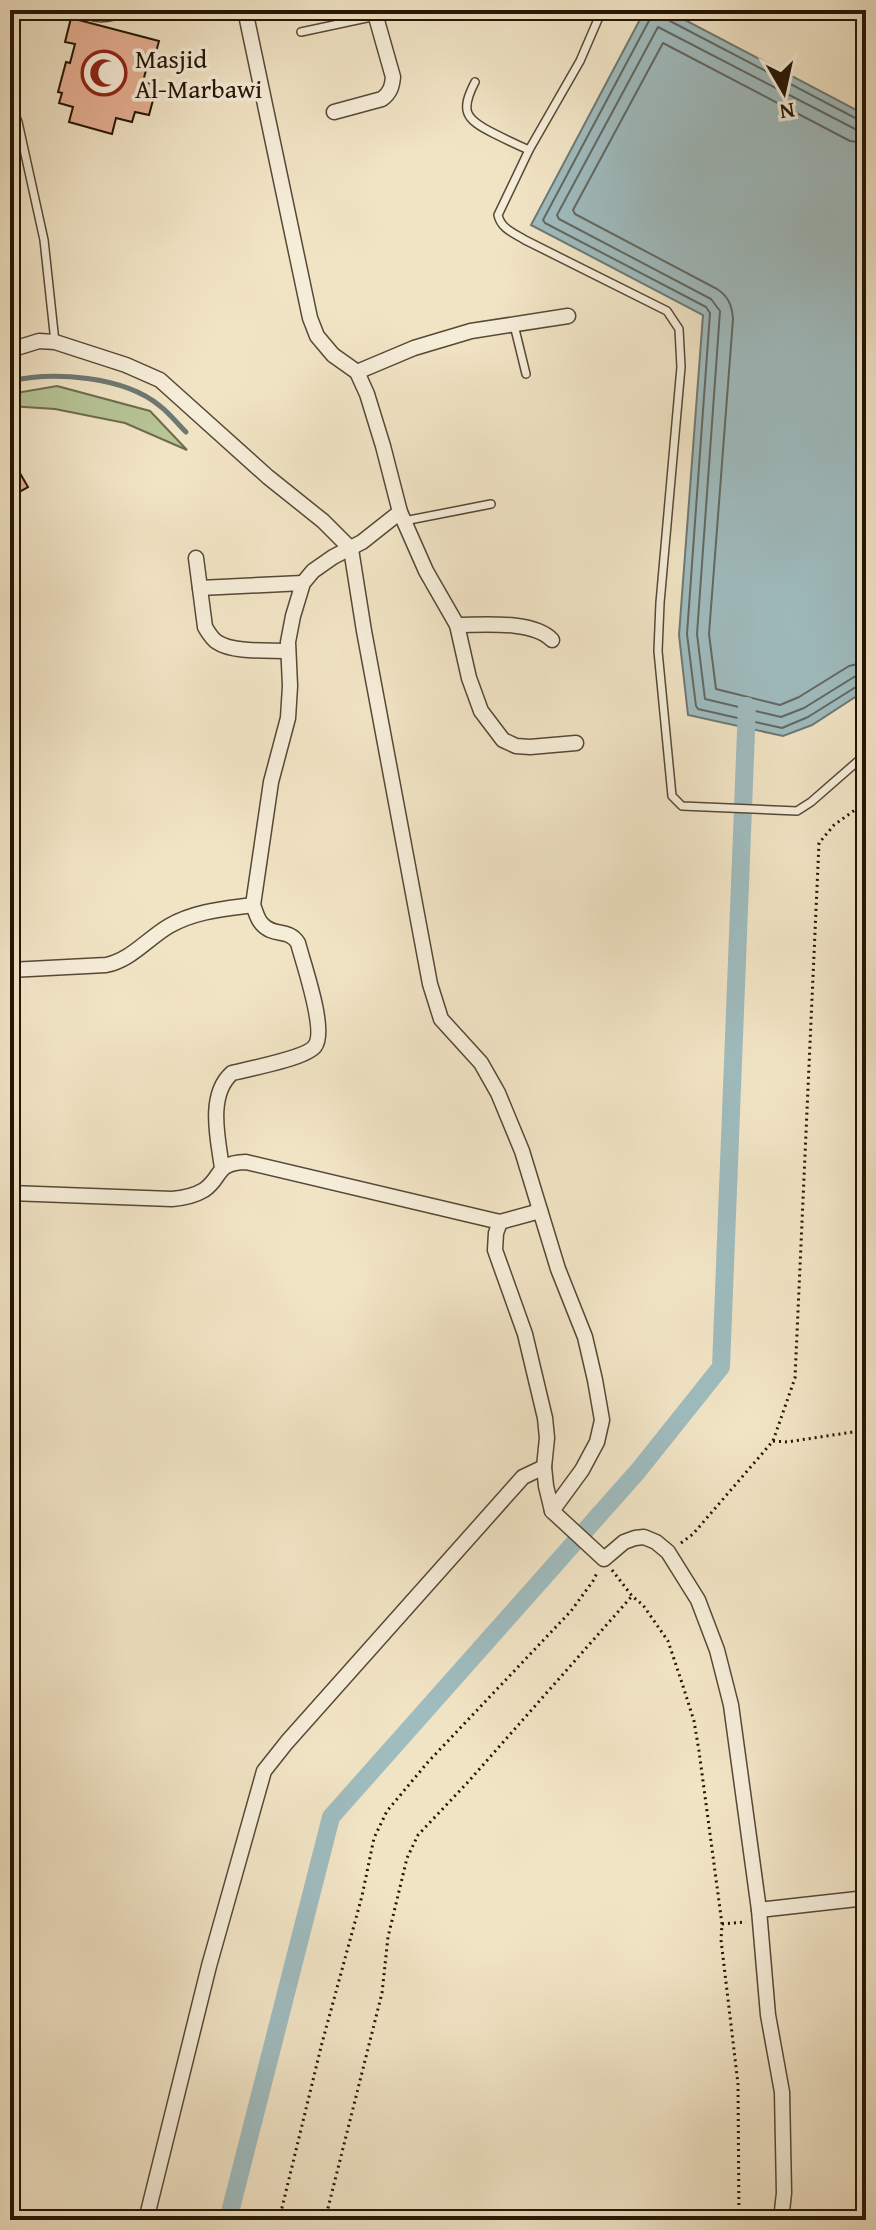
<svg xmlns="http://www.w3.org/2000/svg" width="876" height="2230" viewBox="0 0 876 2230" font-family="'Gentium Book Plus',serif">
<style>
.green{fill:#b7c597;stroke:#6d6d4e;stroke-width:2}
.water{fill:#9fbcbf;stroke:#6d7975;stroke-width:2}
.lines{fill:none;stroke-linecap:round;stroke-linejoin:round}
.shore{stroke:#616862;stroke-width:2}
.stream{stroke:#6d7975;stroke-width:5}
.canal{stroke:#9fbcbf;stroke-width:18}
.building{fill:#e7b194;stroke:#231505;stroke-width:2}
.service-casing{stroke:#564935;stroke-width:10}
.minor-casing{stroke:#564935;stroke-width:17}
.path{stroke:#231505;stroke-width:3;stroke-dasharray:2 4;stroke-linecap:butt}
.service{stroke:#f6edd9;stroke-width:7}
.minor{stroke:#f6edd9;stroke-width:14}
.labels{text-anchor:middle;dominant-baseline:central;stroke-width:7;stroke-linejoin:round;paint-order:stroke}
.poi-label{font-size:26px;fill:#231505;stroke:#f6edd9;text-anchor:start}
</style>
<rect width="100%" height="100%" fill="#f1e4c5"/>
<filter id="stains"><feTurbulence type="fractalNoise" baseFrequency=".0025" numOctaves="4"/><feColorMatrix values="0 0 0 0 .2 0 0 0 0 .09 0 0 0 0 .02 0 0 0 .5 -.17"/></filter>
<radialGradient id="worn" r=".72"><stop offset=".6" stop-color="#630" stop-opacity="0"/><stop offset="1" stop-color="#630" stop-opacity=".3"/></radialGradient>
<path class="green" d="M57,386L150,411L187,450L125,423L55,409L10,406V394Z"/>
<path class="water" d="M645,10H666L866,115V690L812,725L783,736L688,715L679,635L703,315L531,225Z"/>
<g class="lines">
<g class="shore">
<path d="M652,10L651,17L543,220L545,223L706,307L710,313L687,634L696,706L698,709L782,728L808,717L859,685L866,684"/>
<path d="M665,10V16L670,21L859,120L866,121"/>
<path d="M866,131L855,129L658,27L557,215L559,219L711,299L720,311L697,634L705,699L781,717L804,708L854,677L866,674"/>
<path d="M866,143L850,141L663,43L573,210L575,214L717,289C728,296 732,305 733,319L709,634L716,689L780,705L799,697L849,666L866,662"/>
</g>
<path class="stream" d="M10,381C53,371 124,376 160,406C169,413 177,423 186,432"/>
<path class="canal" d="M228,2220L331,1817L638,1471L721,1367L747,706"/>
</g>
<g class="building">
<path d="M71,18L159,41L153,63L148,62L143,82L157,85L149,115L135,112L132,122L116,118L112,134L69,122L73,107L59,103L62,93L58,92L66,62L70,63L75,44L65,42Z"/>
<path d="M17,468L28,487L10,497V473Z"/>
</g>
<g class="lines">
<g class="service-casing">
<g id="service">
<path d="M77,10C93,21 111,19 128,10"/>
<path d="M301,32L376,16"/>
<path d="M475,82C460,111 465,119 493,133C505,139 517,145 529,150L580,61L602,10"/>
<path d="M10,102L18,122L44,240L55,342"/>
<path d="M529,150L498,215C501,229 514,233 525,240L667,311L679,329L681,367L660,603L658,651L672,796L682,806L797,811L811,802L866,754"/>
<path d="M514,325L526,374"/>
<path d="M404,521L491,504"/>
</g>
</g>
<g class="minor-casing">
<g id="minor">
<path d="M245,10L310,318L317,336L333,355L357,372L367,394L383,446L400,512L426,571L457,625L469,678L481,711L503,740L516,746L530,747L576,743"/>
<path d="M334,112L382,99C390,93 392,87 393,77L374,10"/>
<path d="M10,350L39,341L55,342L126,365L160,380L268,477L323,521L351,549L364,631L430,984L441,1019L481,1063L498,1093L522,1151L558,1269L585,1337L595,1380L602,1420L597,1442L582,1470L552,1511"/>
<path d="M357,372L414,348L471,331L568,316"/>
<path d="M196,558L205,627C208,632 212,639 217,642C233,653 269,650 288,651"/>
<path d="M200,588L303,583"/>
<path d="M457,625C483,625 533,620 552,640"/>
<path d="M10,970L106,965C131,960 147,939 169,926C195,911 224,909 253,905"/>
<path d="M222,1168C218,1139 207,1095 232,1073C248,1069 307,1058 315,1046C327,1030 303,963 298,943C289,928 273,937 262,924C257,919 256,912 253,905L271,782L288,718L290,686L288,642L293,616L303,583L313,571L333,557L362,542L400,512"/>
<path d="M10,1193L172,1199C184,1198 194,1196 204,1190C223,1177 214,1163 246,1162L500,1222L540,1211"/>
<path d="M500,1222L496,1233L495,1250L525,1334L545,1418L547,1438L544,1467L546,1486L552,1511L604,1559L624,1542L635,1538L644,1537L656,1542L668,1552L698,1600L717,1650L731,1705L759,1910L768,2015L782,2092L784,2193L781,2220"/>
<path d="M759,1910L866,1898"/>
<path d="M146,2220L209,1966L264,1771L287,1742L523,1477L544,1467"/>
</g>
</g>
<g class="path">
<path d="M773,1441L787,1442L866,1430"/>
<path d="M681,1543L693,1534L773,1441L795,1378L819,843L834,825L866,802"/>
<path d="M612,1570L632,1596L643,1605L668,1641L682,1683L694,1721L699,1751L722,1924L721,1940L738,2084L739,2220"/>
<path d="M722,1924L746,1922"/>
<path d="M279,2220L322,2043L362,1896L374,1838L387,1811L428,1762L571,1611L593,1581L598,1571"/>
<path d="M325,2220L382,1993L388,1937L407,1858L418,1835L468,1782L631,1597"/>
</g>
<use href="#service" class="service"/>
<use href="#minor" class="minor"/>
</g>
<defs>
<g id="mosque-ring" transform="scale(2.3)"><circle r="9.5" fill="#f6edd9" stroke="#8f2418" stroke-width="1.5"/><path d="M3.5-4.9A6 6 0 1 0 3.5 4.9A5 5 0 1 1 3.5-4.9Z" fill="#8f2418"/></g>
</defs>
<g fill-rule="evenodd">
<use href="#mosque-ring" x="104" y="73"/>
</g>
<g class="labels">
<g class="poi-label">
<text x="135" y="58">Masjid<tspan x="135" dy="30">Al-Marbawi</tspan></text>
</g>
</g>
<rect width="876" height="2230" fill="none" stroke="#f1e4c5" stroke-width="40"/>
<rect x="12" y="12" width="852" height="2206" fill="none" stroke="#231505" stroke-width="4"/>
<rect x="20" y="20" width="836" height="2190" fill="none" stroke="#231505" stroke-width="2"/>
<g transform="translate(784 92) rotate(171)" stroke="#f6edd9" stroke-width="6" paint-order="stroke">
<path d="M0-6L14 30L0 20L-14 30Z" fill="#231505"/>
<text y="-12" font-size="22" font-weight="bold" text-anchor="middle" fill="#231505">N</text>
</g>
<rect width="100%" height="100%" filter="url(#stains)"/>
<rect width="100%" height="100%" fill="url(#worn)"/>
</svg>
